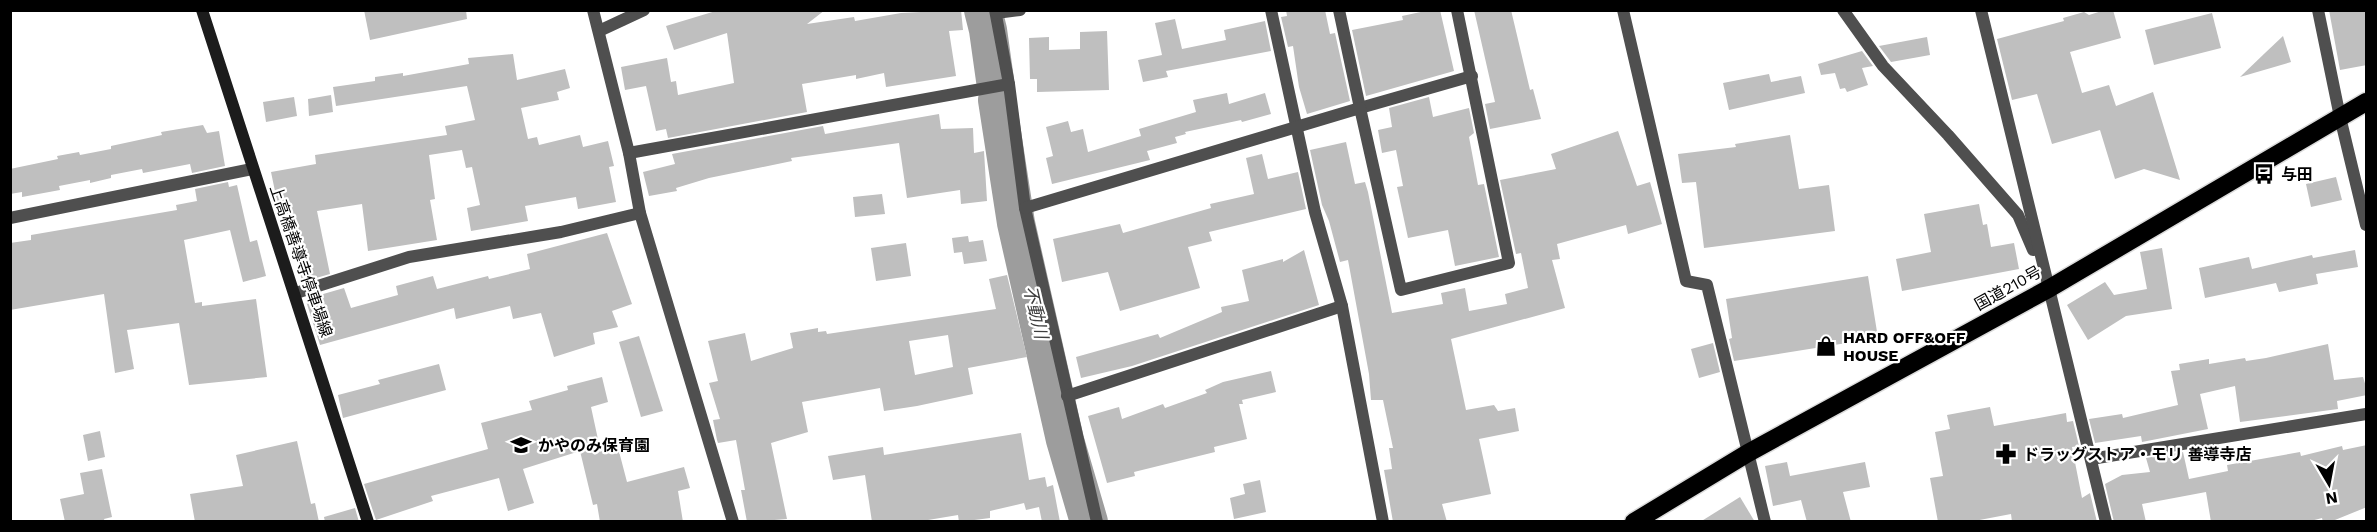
<svg xmlns="http://www.w3.org/2000/svg" width="2377" height="532" viewBox="0 0 2377 532" font-family="'Work Sans','Noto Sans JP',sans-serif">
<style>
.lines{fill:none;stroke-linecap:round;stroke-linejoin:round}
.river{stroke:#9d9d9d;stroke-width:38}
.building{fill:#bfbfbf;fill-rule:evenodd}
.highway-casing{stroke:#dbdbdb;stroke-width:21}
.street{stroke:#4f4f4f;stroke-width:12}
.secondary{stroke:#1c1c1c;stroke-width:12}
.highway{stroke:#000;stroke-width:18}
.labels{text-anchor:middle;dominant-baseline:central;stroke-width:4.5;stroke-linejoin:round;paint-order:stroke}
.poi-label{font-size:16px;font-weight:bold;fill:#000;stroke:#fff;text-anchor:start}
.street-label{font-size:16px;fill:#000;stroke:#fff}
.water-label{font-size:18px;font-style:italic;fill:#3e3e3e;stroke:#fff}
</style>
<rect width="100%" height="100%" fill="#fff"/>
<g class="lines">
<g class="river">
<path d="M983,10L988,30L995,80"/>
<path d="M997,100L1016,223L1065,440L1089,522"/>
</g>
</g>
<g class="building">
<path d="M364,10H466L467,19L370,40Z"/>
<path d="M719,10H825L807,24L854,17L855,21L901,13L961,10L963,30L949,31L956,76L886,87L884,73L856,79V75L802,84L807,112L668,138L666,129L656,131L646,86L625,90L621,67L667,58L671,82L676,81L678,95L734,83L727,33L674,50L666,26Z"/>
<path d="M1286,10H1325L1330,34L1335,33L1350,101L1307,114L1299,87L1293,46L1288,47L1281,17L1287,16Z"/>
<path d="M1430,10H1440L1454,71L1366,96L1352,30L1403,20L1402,16Z"/>
<path d="M1474,10H1511L1530,90L1533,89L1541,119L1490,129L1485,104L1495,102Z"/>
<path d="M2105,10H2113L2121,38L2070,52L2082,93L2109,85L2116,106L2153,92L2180,180L2144,169L2115,179L2100,130L2052,144L2037,94L2012,100L1997,39L2064,21L2063,18L2084,12L2089,15Z"/>
<path d="M2329,10H2365L2367,65L2340,70Z"/>
<path d="M2212,13L2221,48L2154,65L2145,30Z"/>
<path d="M1175,19L1182,49L1226,40L1224,30L1265,21L1271,51L1166,71L1168,77L1143,82L1138,60L1162,55L1155,23Z"/>
<path d="M1107,31L1109,90L1037,92V79H1030L1029,38L1049,37V50L1080,49V32Z"/>
<path d="M2283,36L2291,62L2240,77L2265,53Z"/>
<path d="M1927,37L1930,55L1891,62L1879,46Z"/>
<path d="M1862,51L1873,66L1862,68L1868,85L1847,92L1845,88L1840,89L1835,73L1821,75L1818,64Z"/>
<path d="M513,54L517,80L565,69L570,88L557,92L559,100L521,108L528,139L537,137L539,145L580,135L583,147L608,141L614,166L609,167L616,202L578,209L576,197L525,206L528,221L471,231L467,208L480,205L472,167L466,168L462,150L429,155L435,199L430,200L437,240L368,251L362,204L317,211L330,274L302,282L290,221L285,222L281,200L277,201L271,172L316,164L315,155L447,135L445,126L475,120L467,86L336,106L333,87L375,81V77L403,73V76L469,64L468,58Z"/>
<path d="M1769,74L1771,82L1801,76L1805,93L1729,110L1723,83Z"/>
<path d="M1227,93L1229,104L1265,93L1271,114L1242,122L1241,120L1185,132L1186,134L1175,137L1177,143L1147,151L1150,160L1052,184L1046,158L1053,156L1046,127L1068,121L1071,132L1083,129L1088,152L1141,136L1139,129L1196,112L1193,100Z"/>
<path d="M331,95L333,112L309,116L308,99Z"/>
<path d="M294,97L297,116L266,122L263,102Z"/>
<path d="M1429,97L1433,117L1469,108L1474,133L1469,137L1478,185L1484,184L1499,257L1455,266L1448,230L1408,238L1397,187L1403,186L1396,150L1382,153L1378,130L1392,127L1389,108Z"/>
<path d="M939,114L941,129L973,128L974,153L984,151L987,201L961,204L960,190L907,198L899,143L791,158L792,161L709,178L676,188L677,191L649,196L643,172L675,164L672,154L823,126L825,134Z"/>
<path d="M203,125L207,133L219,131L225,166L192,173L190,164L143,173L142,169L111,175V178L90,183V180L59,186L60,190L22,197V192L10,194V169L58,159L57,156L79,152L80,155L111,149V146L162,135L161,132Z"/>
<path d="M1618,131L1637,186L1650,182L1662,224L1628,234L1626,225L1557,244L1560,259L1552,260L1565,308L1451,339L1466,410L1494,405L1498,411L1515,408L1519,431L1479,439L1491,494L1442,504L1447,522H1393L1384,470L1392,469L1389,448H1393L1383,400H1371L1369,374L1348,260L1340,262L1329,221L1322,205L1310,150L1346,142L1355,184L1365,182L1368,192L1392,313L1443,304L1441,293L1465,288L1469,311L1507,304L1505,294L1528,288L1521,253L1516,254L1500,180L1556,169L1551,154Z"/>
<path d="M1790,135L1799,189L1829,185L1835,231L1704,248L1696,182L1682,183L1678,154L1736,147L1735,144Z"/>
<path d="M1262,154L1268,179L1298,172L1306,209L1209,232L1212,241L1188,247L1200,288L1120,311L1108,272L1062,282L1053,239L1120,224L1123,233L1211,208L1210,204L1254,194L1246,158Z"/>
<path d="M2336,177L2342,200L2311,207L2306,184Z"/>
<path d="M228,182L229,187L237,185L250,242L257,240L266,276L243,282L230,230L184,240L195,303L202,302V306L256,299L267,377L189,385L179,323L127,330L134,369L115,373L104,294L10,310V243L31,240V235L177,210L176,205L197,201L195,189Z"/>
<path d="M882,194L885,214L855,217L853,197Z"/>
<path d="M1979,204L1983,225L1987,224L1991,247L2014,243L2019,269L1902,291L1896,259L1931,252L1924,214Z"/>
<path d="M607,233L632,304L612,311L618,327L593,333L595,344L554,357L541,313L513,319L510,306L456,319L454,308L320,345L306,301V299L344,288L351,308L398,295L396,286L433,276L437,289L488,276L489,279L530,269L527,254Z"/>
<path d="M968,236L969,242L983,240L987,261L964,264L962,252L954,253L952,238Z"/>
<path d="M906,243L911,276L876,281L871,248Z"/>
<path d="M2162,248L2172,309L2126,316L2088,340L2067,305L2105,282L2114,295L2147,289L2140,252Z"/>
<path d="M1304,250L1319,305L1132,366L1081,378L1076,357L1158,334L1160,338L1222,312L1221,307L1249,301L1242,270L1283,259V262Z"/>
<path d="M2355,250L2358,267L2316,274L2318,284L2279,292L2276,283L2205,298L2199,268L2249,257L2252,269L2312,255L2313,258Z"/>
<path d="M1007,275L1027,357L968,368L973,394L917,406L884,411L880,388L802,402L808,432L771,443L787,519L747,522L741,490H745L736,440L718,443L717,440L713,420L720,419L709,383L718,381L708,341L745,333L751,361L793,348L790,333L818,328V332L826,331L827,334L996,309L989,279ZM948,335L953,367L915,375L909,341Z"/>
<path d="M1868,276L1878,338L1734,361L1729,339L1732,338L1726,299Z"/>
<path d="M639,336L663,411L641,417L619,342Z"/>
<path d="M1713,343L1720,372L1699,378L1691,349Z"/>
<path d="M2328,344L2334,380L2363,377L2367,390V395L2337,401L2338,409L2240,422L2235,386L2200,394L2208,429L2142,442L2141,436L2095,443L2089,419L2122,414L2123,418L2178,405L2171,371L2180,370L2179,364L2209,359V364L2245,358L2246,361L2266,358Z"/>
<path d="M439,364L446,390L343,418L338,395L380,384L378,380Z"/>
<path d="M1271,371L1276,392L1242,400L1243,404H1239L1247,439L1214,447L1215,452L1134,472L1135,476L1107,483L1088,416L1119,407L1122,419L1163,404L1165,408L1207,393L1205,390L1223,382Z"/>
<path d="M602,377L608,402L591,407L599,444L616,440L627,482L684,467L690,488L678,491L683,522H600L597,504L593,505L580,451L523,469L534,503L508,511L499,478L431,496L433,501L376,520L364,484L488,449L481,423L532,410L529,401L568,390L567,386Z"/>
<path d="M1990,407L1994,426L2066,413L2067,422L2073,421L2079,446L2072,447L2082,498L2090,493L2097,522H2012L2011,514L1969,522H1938L1930,478L1943,476L1935,432L1950,429L1947,415Z"/>
<path d="M100,431L105,457L88,461L83,435Z"/>
<path d="M1021,433L1029,480L1045,477L1047,487L1053,485L1060,522H1042L1039,507L1026,510L1024,503L990,511V518L959,522L958,515L916,522H872L865,475L833,480L828,456L883,447L884,455Z"/>
<path d="M297,441L311,504L315,503L319,522H195L190,494L243,486L236,455Z"/>
<path d="M2367,445V507L2330,522H2323L2322,518L2307,522H2211L2206,492L2142,504L2146,522H2114L2105,484L2122,475L2150,472L2146,458L2183,452L2189,479L2228,471L2227,465L2300,452L2301,456L2342,446L2343,450Z"/>
<path d="M1787,462L1790,476L1865,462L1870,487L1843,492L1851,522H1807L1801,500L1773,506L1765,466Z"/>
<path d="M102,469L112,517L104,519L105,522H65L60,499L84,494L80,473Z"/>
<path d="M1260,480L1266,512L1234,519L1230,498L1245,494L1243,484Z"/>
<path d="M1740,497L1755,522H1700Z"/>
<path d="M355,508L359,522H325L324,517Z"/>
</g>
<g class="lines">
<g class="highway-casing">
<path id="highway" d="M1634,522L1748,453L2050,288L2366,102"/>
</g>
<g class="street">
<path d="M593,10L629,153L640,213L733,522"/>
<path d="M995,10L1009,84L1025,208L1097,522"/>
<path d="M1271,10L1315,212L1342,306L1383,522"/>
<path d="M1339,10L1360,108L1472,76"/>
<path d="M1623,10L1686,281L1707,285L1765,522"/>
<path d="M1843,10L1883,66L1948,135L2018,215L2033,250"/>
<path d="M1981,10L2106,522"/>
<path d="M2318,10L2340,117L2366,225"/>
<path d="M996,13L1020,10"/>
<path d="M599,31L644,10"/>
<path d="M629,153L1009,84"/>
<path d="M1025,208L1360,108L1401,290L1509,263L1457,10"/>
<path d="M10,218L252,169"/>
<path d="M296,293L409,257L561,232L640,213"/>
<path d="M1067,396L1342,306"/>
<path d="M2091,459L2366,414"/>
</g>
<path class="secondary" d="M202,10L368,522"/>
<use href="#highway" class="highway"/>
</g>
<defs>
<g id="bus-bare" transform="scale(1.62)"><path d="M-5-6H5V4H4V6H2V4H-2V6H-4V4H-5ZM-3.5-4V0h7V-4ZM-3.5 1.2v1.5H-2V1.2ZM2 1.2v1.5H3.5V1.2Z" fill="#000" stroke="#fff" stroke-width="2.5" paint-order="stroke"/></g>
<g id="shop-bare" transform="scale(1.62)"><path d="M-5-2.5h2.3a2.7 3.5 0 0 1 5.4 0H5L5.5 6h-11ZM-1.5-2.5h3a1.5 2.3 0 0 0-3 0Z" fill="#000" stroke="#fff" stroke-width="2.5" paint-order="stroke"/></g>
<g id="school-bare" transform="scale(1.62)"><path d="M0-5L7-2L0 1L-7-2ZM-4 1L0 2.5L4 1V4Q0 6-4 4Z" fill="#000" stroke="#fff" stroke-width="2.5" paint-order="stroke"/></g>
<g id="pharmacy-bare" transform="scale(1.62)"><path d="M-2-6h4v4h4v4h-4v4h-4v-4h-4v-4h4Z" fill="#000" stroke="#fff" stroke-width="2.5" paint-order="stroke"/></g>
</defs>
<g fill-rule="evenodd">
<use href="#bus-bare" x="2264" y="174"/>
<use href="#shop-bare" x="1826" y="346"/>
<use href="#school-bare" x="521" y="445"/>
<use href="#pharmacy-bare" x="2006" y="454"/>
</g>
<g class="labels">
<g class="poi-label">
<text x="2281" y="174">与田</text>
<text x="1843" y="337">HARD OFF&amp;OFF<tspan x="1843" dy="18">HOUSE</tspan></text>
<text x="538" y="445">かやのみ保育園</text>
<text x="2023" y="454">ドラッグストア・モリ 善導寺店</text>
</g>
<g class="street-label">
<text transform="translate(301 261) rotate(71)">上高橋善導寺停車場線</text>
<text transform="translate(2008 288) rotate(-29)">国道210号</text>
</g>
<g class="water-label">
<text transform="translate(1036 312) rotate(77)">不動川</text>
</g>
</g>
<rect width="2377" height="532" fill="none" stroke="#000000" stroke-width="24"/>
<g transform="translate(2329 484) rotate(170)" stroke="#ffffff" stroke-width="4.5" paint-order="stroke">
<path d="M0-4.5L10 22L0 15L-10 22Z" fill="#000000"/>
<text y="-9" font-size="16" font-weight="bold" text-anchor="middle" fill="#000000">N</text>
</g>
</svg>
